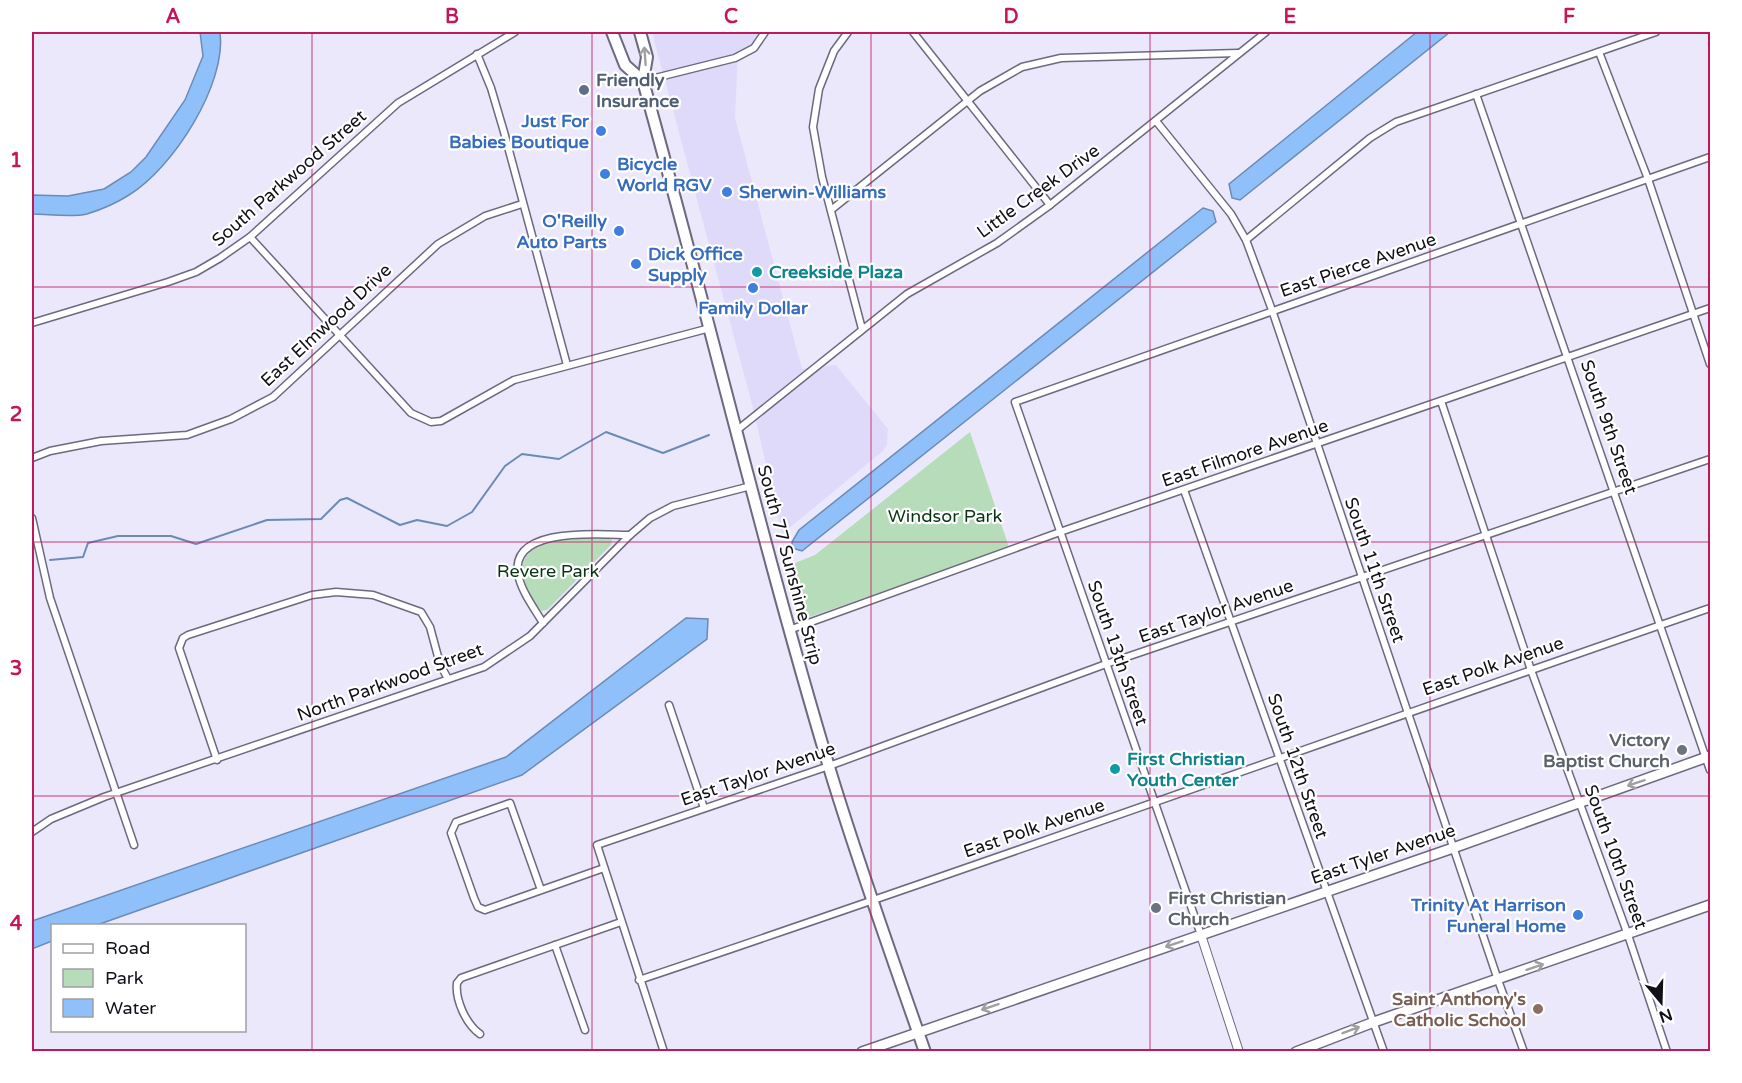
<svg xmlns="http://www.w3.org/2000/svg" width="1742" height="1083" viewBox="0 0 1742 1083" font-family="'Varela Round',sans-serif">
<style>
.built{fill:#dfdafa}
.green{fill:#b6dcba}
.water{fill:#90c0f9;stroke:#6a8bb6;stroke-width:1.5}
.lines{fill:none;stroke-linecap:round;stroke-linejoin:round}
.stream{stroke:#6a8bb6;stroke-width:2}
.minor-casing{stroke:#6d697f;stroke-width:9}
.tertiary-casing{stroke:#6d697f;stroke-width:10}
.secondary-casing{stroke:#6d697f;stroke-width:12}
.primary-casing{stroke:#6d697f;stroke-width:14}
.minor{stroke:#fff;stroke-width:6}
.tertiary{stroke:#fff;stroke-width:8}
.secondary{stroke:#fff;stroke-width:9}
.primary{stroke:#fff;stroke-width:10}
.oneway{stroke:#a09fa3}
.grid{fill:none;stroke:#c2185b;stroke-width:1.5;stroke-opacity:0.55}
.service-dot{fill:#5c6f8a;stroke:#fff;stroke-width:2}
.shop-dot{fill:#3f7fe0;stroke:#fff;stroke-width:2}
.culture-dot{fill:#0f9aa8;stroke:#fff;stroke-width:2}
.worship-dot{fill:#6b7280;stroke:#fff;stroke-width:2}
.education-dot{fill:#8d6e63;stroke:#fff;stroke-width:2}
.labels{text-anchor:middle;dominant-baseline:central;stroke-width:4.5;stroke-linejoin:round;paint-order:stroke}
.service-label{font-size:18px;font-weight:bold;fill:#4e5e75;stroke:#fff;text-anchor:start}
.shop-label{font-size:18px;font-weight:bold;fill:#366cbe;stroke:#fff;text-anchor:end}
.street-label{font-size:18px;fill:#111018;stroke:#fff}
.culture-label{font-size:18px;font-weight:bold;fill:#0d838f;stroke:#fff;text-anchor:start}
.park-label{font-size:18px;fill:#073413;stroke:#fff}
.worship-label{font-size:18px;font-weight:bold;fill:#5b616d;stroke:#fff;text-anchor:end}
.education-label{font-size:18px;font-weight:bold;fill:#785e54;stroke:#fff;text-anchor:end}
.neatline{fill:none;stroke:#c2185b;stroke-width:2}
.grid-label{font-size:20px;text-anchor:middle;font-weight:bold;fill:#c2185b}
</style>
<rect width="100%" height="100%" fill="#ebe8fc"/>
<path class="built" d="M652,32H759L750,46L738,51L735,118L802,369L836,365L888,429L887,445L883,451L782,534L753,408Z"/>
<g class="green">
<path d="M970,432L1009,547L804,619L790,565L815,555Z"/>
<path d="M608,538L612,540L611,545L547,610L541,611C490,541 555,539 608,538Z"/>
</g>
<g class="water">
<path d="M200,32H220C227,84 173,168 129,195C118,202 100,210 87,214C71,218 48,214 32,214V195L68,196L104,189L131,172L146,157L185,100L203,56Z"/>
<path d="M1417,32H1450L1240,200L1232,198L1229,184Z"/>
<path d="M1203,208L1213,211L1216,222L802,551L792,548V542L799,530Z"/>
<path d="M686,618L708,619L707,639L522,775L97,925L52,926V941L32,949V921L506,757Z"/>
</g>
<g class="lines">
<path class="stream" d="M50,560L83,557L88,543L118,536H171L196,544L267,520L321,519L340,500L347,498L400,525L417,520L447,526L472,512L505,466L522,454L559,459L606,432L663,453L709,435"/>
<g class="minor-casing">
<g id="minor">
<path d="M848,32L834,51L819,89L813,127L822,177L862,329"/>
<path d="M913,32L1050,205"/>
<path d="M1599,52L1648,179L1710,364"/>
<path d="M477,54L491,88L504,132L567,365"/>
<path d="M643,81L735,58L754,48L765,32"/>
<path d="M1476,94L1710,770"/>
<path d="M1156,121L1231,214L1246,240L1272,310L1498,980L1524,1052"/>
<path d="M831,210L980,91L1022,67L1061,58L1238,53"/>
<path d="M250,237L411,413L431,422L441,421L514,380L710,328"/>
<path d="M1246,240L1370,138L1396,122L1656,32"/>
<path d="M32,323L168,282L196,272L220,258L250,237L398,103L515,32"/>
<path d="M1441,401L1531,670L1628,935L1667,1052"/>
<path d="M736,431L907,294L997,243L1050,205L1266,32"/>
<path d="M32,458L50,451L101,441L187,435L231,419L273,397L438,244L485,216L522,204"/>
<path d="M1184,490L1384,1052"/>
<path d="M32,518L50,598L134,845"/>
<path d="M543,623C534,608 521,591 518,574C510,525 603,535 630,535"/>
<path d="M789,630L1060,532L1710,308"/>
<path d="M669,705L704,808"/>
<path d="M217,760L179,648L183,638L188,635L312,595L336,592L373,595L421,612L430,627L440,664L448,679"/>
<path d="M32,832L51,819L104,797L484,667L530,636L630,535L650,518L673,506L751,486"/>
<path d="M541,890L510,803L456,822L451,833L474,898L478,907L485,910L604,868"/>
<path d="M1201,935L1015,402L1710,157"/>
<path d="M555,945L585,1030"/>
<path d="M639,980C997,860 1353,731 1710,608"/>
<path d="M480,1034C466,1024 455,1000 457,983L461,978L621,922"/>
<path d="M664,1052L597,845L829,766L1106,664L1710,459"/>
</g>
</g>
<g class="tertiary-casing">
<path id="tertiary" d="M1201,935L1239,1052"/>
</g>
<g class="secondary-casing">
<g id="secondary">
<path d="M862,1052L1453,848L1710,756"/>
<path d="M1296,1052L1374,1022L1710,905"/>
</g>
</g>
<g class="primary-casing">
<g id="primary">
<path d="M612,32L625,65L643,81"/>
<path d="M640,32L647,57L643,81C707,309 761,540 829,767C858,863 892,957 925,1052"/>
</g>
</g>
<use href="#minor" class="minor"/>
<use href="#tertiary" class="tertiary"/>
<use href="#secondary" class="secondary"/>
<use href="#primary" class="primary"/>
</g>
<defs><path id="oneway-shaft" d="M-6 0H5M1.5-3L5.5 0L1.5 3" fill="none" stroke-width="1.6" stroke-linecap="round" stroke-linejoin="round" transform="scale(1.5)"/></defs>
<g class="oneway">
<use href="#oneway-shaft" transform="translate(645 56) rotate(-94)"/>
<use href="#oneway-shaft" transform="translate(1636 783) rotate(161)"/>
<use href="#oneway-shaft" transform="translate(1174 944) rotate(162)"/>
<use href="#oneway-shaft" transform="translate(1535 967) rotate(-19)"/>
<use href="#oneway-shaft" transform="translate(990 1007) rotate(161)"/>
<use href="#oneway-shaft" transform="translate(1351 1030) rotate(-21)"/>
</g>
<path class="grid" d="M312,32V1052M592,32V1052M871,32V1052M1150,32V1052M1430,32V1052M32,287H1710M32,542H1710M32,796H1710"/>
<circle class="service-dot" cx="584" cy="90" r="6"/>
<g class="shop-dot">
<circle cx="601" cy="131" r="6"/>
<circle cx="605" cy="174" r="6"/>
<circle cx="727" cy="192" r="6"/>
<circle cx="619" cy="231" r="6"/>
<circle cx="636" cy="264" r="6"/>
<circle cx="753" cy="288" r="6"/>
<circle cx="1578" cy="915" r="6"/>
</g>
<g class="culture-dot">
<circle cx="757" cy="272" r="6"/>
<circle cx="1115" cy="769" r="6"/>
</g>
<g class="worship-dot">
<circle cx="1682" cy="750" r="6"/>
<circle cx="1156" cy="908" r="6"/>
</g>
<circle class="education-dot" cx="1538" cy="1009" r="6"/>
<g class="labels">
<g class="service-label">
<text x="596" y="80">Friendly<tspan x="596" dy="21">Insurance</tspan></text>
</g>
<g class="shop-label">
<text x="589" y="121">Just For<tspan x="589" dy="21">Babies Boutique</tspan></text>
<text x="617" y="164" text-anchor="start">Bicycle<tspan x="617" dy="21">World RGV</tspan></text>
<text x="739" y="192" text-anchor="start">Sherwin-Williams</text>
<text x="607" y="221">O'Reilly<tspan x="607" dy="21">Auto Parts</tspan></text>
<text x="648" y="254" text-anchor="start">Dick Office<tspan x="648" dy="21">Supply</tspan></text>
<text x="753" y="308" text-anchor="middle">Family Dollar</text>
<text x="1566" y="905">Trinity At Harrison<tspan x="1566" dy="21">Funeral Home</tspan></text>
</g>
<g class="street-label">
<text transform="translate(289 178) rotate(-41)">South Parkwood Street</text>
<text transform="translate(1038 191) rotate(-36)">Little Creek Drive</text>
<text transform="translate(1358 265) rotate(-19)">East Pierce Avenue</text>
<text transform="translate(326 325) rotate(-43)">East Elmwood Drive</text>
<text transform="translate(1609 427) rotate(71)">South 9th Street</text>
<text transform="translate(1245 453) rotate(-19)">East Filmore Avenue</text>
<text transform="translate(790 565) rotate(75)">South 77 Sunshine Strip</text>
<text transform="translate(1375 570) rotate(71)">South 11th Street</text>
<text transform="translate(1216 611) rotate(-19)">East Taylor Avenue</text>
<text transform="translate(1118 653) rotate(71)">South 13th Street</text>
<text transform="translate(1493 666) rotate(-19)">East Polk Avenue</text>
<text transform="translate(390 682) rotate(-20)">North Parkwood Street</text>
<text transform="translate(1298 766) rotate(71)">South 12th Street</text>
<text transform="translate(758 774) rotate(-19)">East Taylor Avenue</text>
<text transform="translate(1034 828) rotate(-19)">East Polk Avenue</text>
<text transform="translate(1383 854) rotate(-19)">East Tyler Avenue</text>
<text transform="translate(1616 857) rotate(70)">South 10th Street</text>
</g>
<g class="culture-label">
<text x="769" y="272">Creekside Plaza</text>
<text x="1127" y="759">First Christian<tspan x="1127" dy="21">Youth Center</tspan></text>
</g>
<g class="park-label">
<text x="945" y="516">Windsor Park</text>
<text x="548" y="571">Revere Park</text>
</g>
<g class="worship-label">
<text x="1670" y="740">Victory<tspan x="1670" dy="21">Baptist Church</tspan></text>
<text x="1168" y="898" text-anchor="start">First Christian<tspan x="1168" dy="21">Church</tspan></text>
</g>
<g class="education-label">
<text x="1526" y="999">Saint Anthony's<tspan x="1526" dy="21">Catholic School</tspan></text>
</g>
</g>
<rect width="1742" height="1083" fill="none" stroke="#ffffff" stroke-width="66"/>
<rect x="51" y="924" width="195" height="108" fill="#ffffff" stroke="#a09fa3" stroke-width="1.5"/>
<rect x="63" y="944" width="30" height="9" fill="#ffffff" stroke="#a09fa3" stroke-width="1.5"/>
<text x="105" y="954" font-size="18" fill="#111018">Road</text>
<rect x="63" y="969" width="30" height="18" fill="#b6dcba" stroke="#a09fa3" stroke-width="1.5"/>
<text x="105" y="984" font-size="18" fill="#111018">Park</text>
<rect x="63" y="999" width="30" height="18" fill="#90c0f9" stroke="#a09fa3" stroke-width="1.5"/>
<text x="105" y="1014" font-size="18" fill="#111018">Water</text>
<g transform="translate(1661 1002) rotate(161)" stroke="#ffffff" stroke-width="4.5" paint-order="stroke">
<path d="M0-4.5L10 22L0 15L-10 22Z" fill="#111018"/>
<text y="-9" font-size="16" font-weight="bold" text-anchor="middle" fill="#111018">N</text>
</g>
<rect x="33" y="33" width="1676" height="1017" class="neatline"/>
<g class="grid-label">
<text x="173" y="23">A</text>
<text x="452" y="23">B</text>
<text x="731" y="23">C</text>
<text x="1011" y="23">D</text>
<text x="1290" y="23">E</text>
<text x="1569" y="23">F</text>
<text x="16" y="167">1</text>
<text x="16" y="421">2</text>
<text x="16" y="675">3</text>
<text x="16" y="930">4</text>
</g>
</svg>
